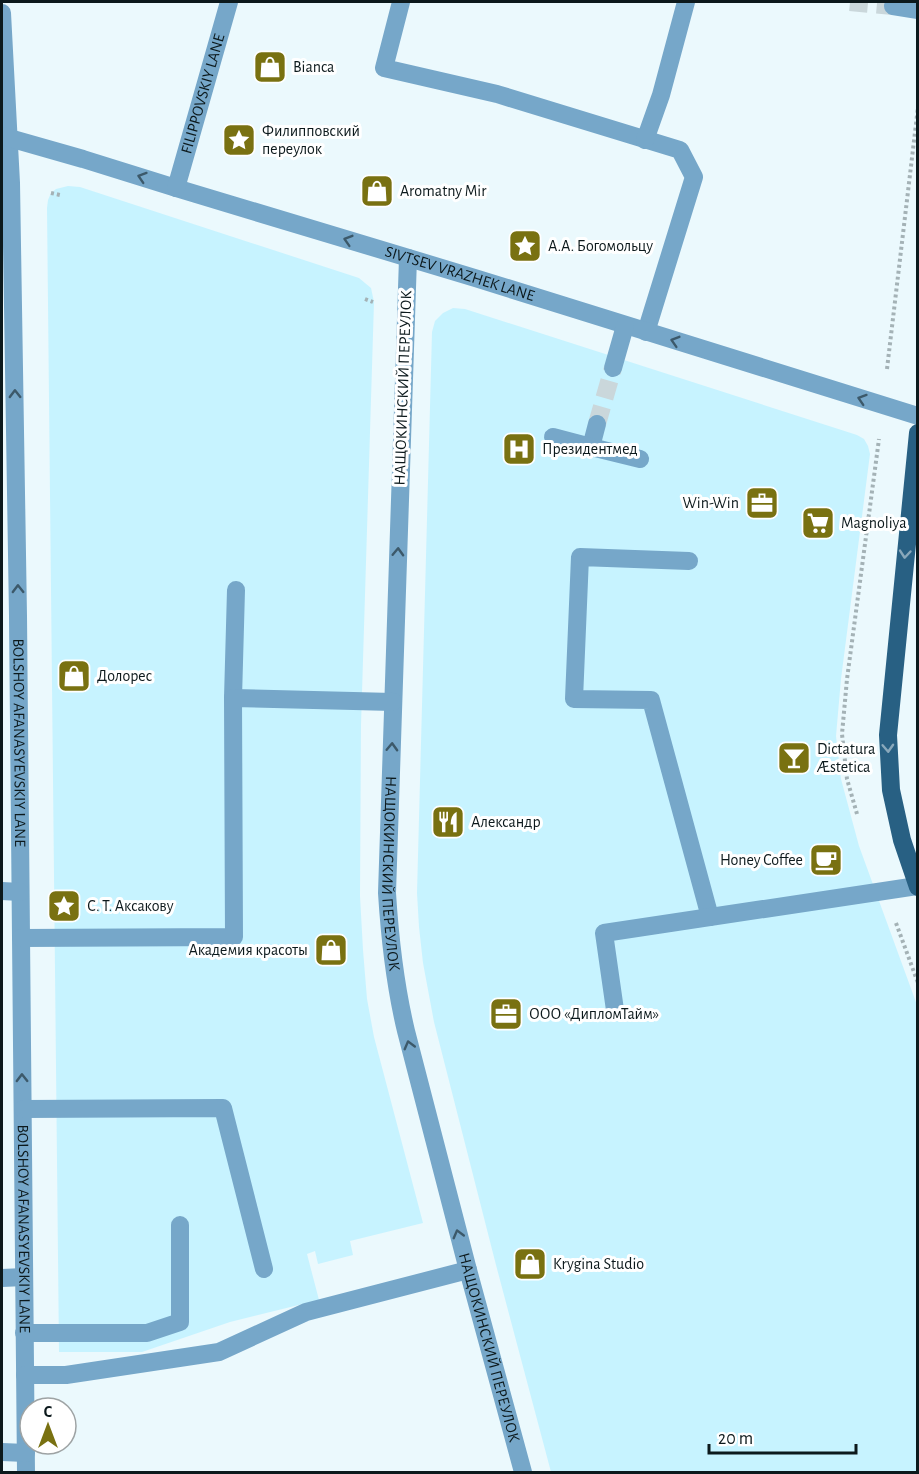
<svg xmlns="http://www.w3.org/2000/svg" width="919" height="1474" viewBox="0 0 919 1474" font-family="'Alegreya Sans',sans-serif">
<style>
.built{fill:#c7f3ff}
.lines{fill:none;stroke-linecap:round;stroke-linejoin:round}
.minor-tunnel{stroke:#cad7db;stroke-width:18;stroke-dasharray:18 9;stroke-linecap:butt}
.path{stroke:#a4b2b6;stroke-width:4;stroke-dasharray:3 3;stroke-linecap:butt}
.minor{stroke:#76a7c9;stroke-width:18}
.major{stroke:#286083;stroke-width:18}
.oneway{stroke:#3c596a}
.oneway2{stroke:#89a8bb}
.labels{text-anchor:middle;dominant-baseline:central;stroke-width:6;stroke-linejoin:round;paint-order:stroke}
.poi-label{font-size:16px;fill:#0c191c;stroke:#fff;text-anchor:start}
.street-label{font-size:16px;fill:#0c191c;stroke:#fff}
</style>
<rect width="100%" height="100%" fill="#ebf9fd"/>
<g class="built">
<path d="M68,186L80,187L359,278L371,288L374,302L361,725L360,896L363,950L367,999L374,1037L423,1223L350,1241L353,1255L318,1264L315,1251L307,1254L319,1300L230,1322L142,1352H59L47,208L48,200L51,193L56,189Z"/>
<path d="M453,308L465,309L857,435L864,439L868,446L870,454L841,679L836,736L841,779L859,846L917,1005V1472H551L496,1265L434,1022L423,963L419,927L417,893L432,332L435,321L443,313Z"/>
</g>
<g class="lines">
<g class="minor-tunnel">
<path d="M850,2L893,6"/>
<path d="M597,424L613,368"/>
</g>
<g class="path">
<path d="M51,193L60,195"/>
<path d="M365,299L373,302"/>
<path d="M887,369L918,107"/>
<path d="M857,814L847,779L842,734L847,679L879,439"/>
<path d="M896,923L918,983"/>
</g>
<g class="minor">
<path d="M401,2L384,68L497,94L680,150L694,177L646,332"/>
<path d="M893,6L918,10"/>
<path id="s1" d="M2,13L11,183L18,616L26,1472"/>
<path id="s2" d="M2,136L83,159L176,188L475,278L918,416"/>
<path d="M645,140L661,95L686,2"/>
<path id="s3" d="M176,188L229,2"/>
<path id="s4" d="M408,258L387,893C390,941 395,985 406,1031L468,1270L523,1472"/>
<path d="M613,368L625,326"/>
<path d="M597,424L591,447L640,459"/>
<path d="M553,437L591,447"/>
<path d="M689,561L580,557L574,699L651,700L710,917"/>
<path d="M233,698L236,590"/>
<path d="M2,891L20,892"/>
<path d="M21,938L234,937L233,698L393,702"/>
<path d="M615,1010L604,933L917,886"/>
<path d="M23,1109L223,1108L264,1269"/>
<path d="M2,1278L24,1277"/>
<path d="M24,1333H147L180,1322V1225"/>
<path d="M25,1375H66L219,1352L306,1312L468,1270"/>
<path d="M2,1452L26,1453"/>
</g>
<path class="major" d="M918,433L888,735L891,790L902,840L918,887"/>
</g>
<defs><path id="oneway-chevron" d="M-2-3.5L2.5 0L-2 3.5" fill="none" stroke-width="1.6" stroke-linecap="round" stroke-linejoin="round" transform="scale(1.5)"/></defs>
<g class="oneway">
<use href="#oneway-chevron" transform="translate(142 177) rotate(-162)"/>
<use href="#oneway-chevron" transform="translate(348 240) rotate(-163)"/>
<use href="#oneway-chevron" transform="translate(675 341) rotate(-163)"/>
<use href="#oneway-chevron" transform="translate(15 394) rotate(-91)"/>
<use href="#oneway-chevron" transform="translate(862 399) rotate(-162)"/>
<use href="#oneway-chevron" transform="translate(398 552) rotate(-88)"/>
<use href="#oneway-chevron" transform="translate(18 589) rotate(-91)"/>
<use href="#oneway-chevron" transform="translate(392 747) rotate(-88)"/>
<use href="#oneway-chevron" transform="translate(409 1045) rotate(-105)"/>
<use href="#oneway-chevron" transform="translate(22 1078) rotate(-91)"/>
<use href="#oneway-chevron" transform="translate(458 1234) rotate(-105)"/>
</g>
<g class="oneway2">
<use href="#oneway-chevron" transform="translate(905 554) rotate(95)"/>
<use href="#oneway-chevron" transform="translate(888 748) rotate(87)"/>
</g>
<defs>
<g id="shop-square" transform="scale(1.725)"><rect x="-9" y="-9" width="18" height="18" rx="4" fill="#797111" stroke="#fff"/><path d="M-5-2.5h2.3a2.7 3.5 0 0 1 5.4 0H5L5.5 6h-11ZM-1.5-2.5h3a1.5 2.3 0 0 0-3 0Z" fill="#fff"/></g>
<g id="sight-square" transform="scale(1.725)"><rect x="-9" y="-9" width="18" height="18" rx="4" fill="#797111" stroke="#fff"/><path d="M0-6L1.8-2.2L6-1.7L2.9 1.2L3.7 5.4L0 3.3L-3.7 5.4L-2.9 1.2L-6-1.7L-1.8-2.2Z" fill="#fff"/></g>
<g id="hospital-square" transform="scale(1.725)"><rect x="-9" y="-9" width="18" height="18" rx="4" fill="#797111" stroke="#fff"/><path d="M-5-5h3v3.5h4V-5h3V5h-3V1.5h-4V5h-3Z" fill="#fff"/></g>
<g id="office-square" transform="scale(1.725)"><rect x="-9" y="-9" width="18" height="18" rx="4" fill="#797111" stroke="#fff"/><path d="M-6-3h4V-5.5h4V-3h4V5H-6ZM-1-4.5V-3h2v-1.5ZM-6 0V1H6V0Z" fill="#fff"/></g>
<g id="supermarket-square" transform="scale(1.725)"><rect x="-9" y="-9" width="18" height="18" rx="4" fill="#797111" stroke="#fff"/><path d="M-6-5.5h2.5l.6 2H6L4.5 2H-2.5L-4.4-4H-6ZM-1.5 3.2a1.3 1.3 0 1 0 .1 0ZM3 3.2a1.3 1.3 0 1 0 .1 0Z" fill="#fff"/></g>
<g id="bar-square" transform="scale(1.725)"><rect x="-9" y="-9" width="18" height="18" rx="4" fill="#797111" stroke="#fff"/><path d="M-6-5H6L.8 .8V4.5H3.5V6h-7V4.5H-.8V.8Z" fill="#fff"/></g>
<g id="restaurant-square" transform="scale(1.725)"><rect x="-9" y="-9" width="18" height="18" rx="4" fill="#797111" stroke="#fff"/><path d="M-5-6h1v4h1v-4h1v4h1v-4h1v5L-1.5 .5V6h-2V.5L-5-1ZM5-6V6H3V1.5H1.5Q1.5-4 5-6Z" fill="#fff"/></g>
<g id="cafe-square" transform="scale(1.725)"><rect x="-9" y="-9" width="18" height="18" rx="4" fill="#797111" stroke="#fff"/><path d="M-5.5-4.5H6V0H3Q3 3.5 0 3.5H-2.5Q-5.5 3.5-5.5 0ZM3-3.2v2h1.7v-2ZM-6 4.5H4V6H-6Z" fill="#fff"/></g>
</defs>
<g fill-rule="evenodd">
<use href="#shop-square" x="270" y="67"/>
<use href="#sight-square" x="239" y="140"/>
<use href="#shop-square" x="377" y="191"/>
<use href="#sight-square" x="525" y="246"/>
<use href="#hospital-square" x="519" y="449"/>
<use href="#office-square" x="762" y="503"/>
<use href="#supermarket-square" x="818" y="523"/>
<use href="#shop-square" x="74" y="676"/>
<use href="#bar-square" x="794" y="758"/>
<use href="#restaurant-square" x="448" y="822"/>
<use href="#cafe-square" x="826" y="860"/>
<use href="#sight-square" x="64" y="906"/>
<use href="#shop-square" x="331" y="950"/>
<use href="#office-square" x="506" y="1014"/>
<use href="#shop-square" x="530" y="1264"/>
</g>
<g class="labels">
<g class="poi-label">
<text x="293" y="67">Bianca</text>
<text x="262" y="131">Филипповский<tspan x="262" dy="18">переулок</tspan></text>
<text x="400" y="191">Aromatny Mir</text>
<text x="548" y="246">А.А. Богомольцу</text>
<text x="542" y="449">Президентмед</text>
<text x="739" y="503" text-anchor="end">Win-Win</text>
<text x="841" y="523">Magnoliya</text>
<text x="97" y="676">Долорес</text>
<text x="817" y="749">Dictatura<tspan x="817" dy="18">Æstetica</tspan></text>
<text x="471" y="822">Александр</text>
<text x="803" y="860" text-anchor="end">Honey Coffee</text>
<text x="87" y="906">С. Т. Аксакову</text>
<text x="308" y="950" text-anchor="end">Академия красоты</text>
<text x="529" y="1014">ООО «ДипломТайм»</text>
<text x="553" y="1264">Krygina Studio</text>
</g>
<g class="street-label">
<text stroke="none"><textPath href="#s3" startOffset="98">FILIPPOVSKIY LANE</textPath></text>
<text stroke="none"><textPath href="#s2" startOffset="478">SIVTSEV VRAZHEK LANE</textPath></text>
<text transform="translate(403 388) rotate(-88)">НАЩОКИНСКИЙ ПЕРЕУЛОК</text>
<text stroke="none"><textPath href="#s1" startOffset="730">BOLSHOY AFANASYEVSKIY LANE</textPath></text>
<text stroke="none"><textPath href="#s4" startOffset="616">НАЩОКИНСКИЙ ПЕРЕУЛОК</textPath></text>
<text stroke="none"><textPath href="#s1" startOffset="1216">BOLSHOY AFANASYEVSKIY LANE</textPath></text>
<text stroke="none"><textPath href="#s4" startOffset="1102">НАЩОКИНСКИЙ ПЕРЕУЛОК</textPath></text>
</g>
</g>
<rect width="919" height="1474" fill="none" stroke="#0c191c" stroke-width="6"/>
<g transform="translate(48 1426)"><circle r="28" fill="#ffffff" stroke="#9ea3a4" stroke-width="1.5"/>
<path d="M0-4.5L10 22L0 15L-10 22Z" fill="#797111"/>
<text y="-9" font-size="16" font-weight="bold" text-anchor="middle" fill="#0c191c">С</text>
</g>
<path d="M709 1444v9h147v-9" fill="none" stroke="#0c191c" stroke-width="3"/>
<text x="718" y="1444" font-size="18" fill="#0c191c" stroke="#ffffff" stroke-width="4.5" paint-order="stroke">20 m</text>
</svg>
